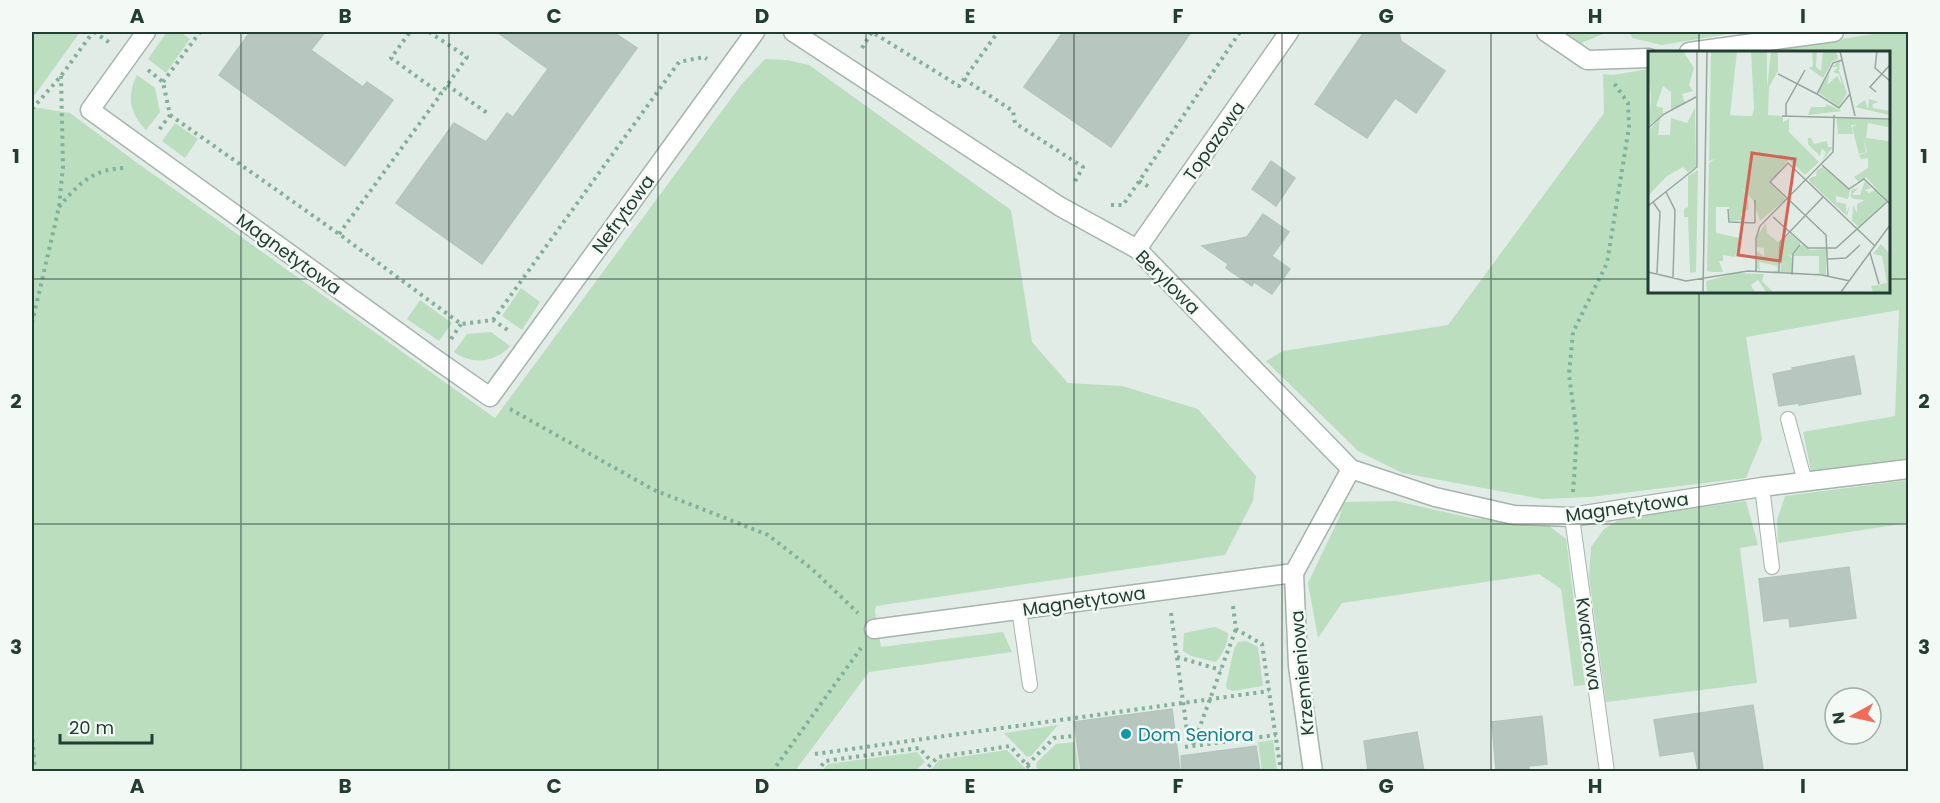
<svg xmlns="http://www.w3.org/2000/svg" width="1940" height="803" viewBox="0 0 1940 803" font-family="Poppins,sans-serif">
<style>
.green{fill:#bbdebf}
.building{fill:#b7c7bf;stroke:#b4c6bc;stroke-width:1.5}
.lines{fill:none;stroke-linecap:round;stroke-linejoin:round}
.service-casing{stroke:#a5b4ac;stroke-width:16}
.minor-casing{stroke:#a5b4ac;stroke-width:21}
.path{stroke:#82b09b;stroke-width:4;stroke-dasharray:3 4.5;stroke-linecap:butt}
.service{stroke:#fff;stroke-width:14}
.minor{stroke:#fff;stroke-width:18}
.grid{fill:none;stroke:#223d32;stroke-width:1.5;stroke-opacity:0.55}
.culture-dot{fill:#0f9aa8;stroke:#f3f9f5;stroke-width:2}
.labels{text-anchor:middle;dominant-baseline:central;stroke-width:5;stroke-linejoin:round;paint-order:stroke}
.street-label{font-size:18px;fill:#223d32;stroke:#f3f9f5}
.culture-label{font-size:18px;fill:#0d838f;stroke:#f3f9f5;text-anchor:start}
.inset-road{fill:none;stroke:#95a69e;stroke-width:1.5}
.view{fill:#d46354;fill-opacity:0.15;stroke:#d46354;stroke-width:3}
.inset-edge{fill:none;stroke:#223d32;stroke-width:3}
.neatline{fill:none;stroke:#223d32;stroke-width:2}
.grid-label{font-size:20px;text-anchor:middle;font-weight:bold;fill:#223d32}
</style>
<rect width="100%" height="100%" fill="#e2ece6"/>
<g class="green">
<path d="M32,32H80L32,99Z"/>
<path d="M167,32H180L190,39L166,73L148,59Z"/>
<path d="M1556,32H1608L1574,46Z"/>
<path d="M1630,32H1739L1662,45L1632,38Z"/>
<path d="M1887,32H1908V459L1811,471L1803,432L1895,416L1899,310L1746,337L1762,439L1746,478L1590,497L1542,499L1402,473L1358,451L1266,361L1283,351L1448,325L1604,113L1603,74L1613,75L1649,69V291H1888V52H1755Z"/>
<path d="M765,59L787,60L809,65L1011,210L1032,342L1068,383L1122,386L1198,409L1256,476L1253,501L1225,555L876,606L875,611L881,647L1003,632L1012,652L869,672L795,771H32V107L70,113L136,162L495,418L741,85Z"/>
<path d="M137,75L155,88L160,112L146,130C130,114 126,96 137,75Z"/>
<path d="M175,123L198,139L185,158L162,141Z"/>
<path d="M521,288L540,302L522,330L502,316Z"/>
<path d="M420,300L452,323L439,341L407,319Z"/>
<path d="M491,332L510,346C496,363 471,365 454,352L467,334Z"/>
<path d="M1908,480V523L1778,543L1777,520L1785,496Z"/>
<path d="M1396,501L1471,518L1548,525L1566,539L1585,685L1574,686L1561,589L1539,574L1342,603L1318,638L1308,583L1340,516L1343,502Z"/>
<path d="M1746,501L1758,545L1740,548L1757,683L1606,702L1589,576L1591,547L1604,529L1622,518Z"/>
<path d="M1215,627L1228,633C1228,644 1223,653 1216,662L1191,656L1183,651L1184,633Z"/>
<path d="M1246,641L1258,647L1263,686L1233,691L1227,689L1226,685L1234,649L1238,642Z"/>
<path d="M1058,725L1031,756L1027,757L1004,733Z"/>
<path d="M1273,740L1277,771H1262L1258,742Z"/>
<path d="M1075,742L1079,771H1041L1036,767L1037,762L1056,744Z"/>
<path d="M1007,750L1028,771L934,772L932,769L939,760Z"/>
<path d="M917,752L925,762L915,771H822L828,764Z"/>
</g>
<g class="building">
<path d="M250,32H325L311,50L363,87L367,82L393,100L345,166L219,75Z"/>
<path d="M497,32H613L637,48L482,264L396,203L454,123L486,142L507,113L513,117L548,69Z"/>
<path d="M1063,32H1191L1111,147L1024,87Z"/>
<path d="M1364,32H1399L1401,41L1445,71L1416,113L1395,98L1367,138L1315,104Z"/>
<path d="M1271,161L1295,178L1276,206L1252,189Z"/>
<path d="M1263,214L1289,232L1272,256L1290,269L1272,294L1254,282L1252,286L1226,268L1228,264L1202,246L1247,237Z"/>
<path d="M1854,356L1861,394L1799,405V403L1779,406L1773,374L1793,370L1792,368Z"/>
<path d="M1849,567L1856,618L1790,627L1789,618L1764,621L1759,579Z"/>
<path d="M1753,705L1763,769L1746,771H1698L1694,751L1660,756L1654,720Z"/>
<path d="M1172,709L1180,771H1081L1074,722Z"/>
<path d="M1542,716L1547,764L1529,766V771H1496L1492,722Z"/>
<path d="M1417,732L1424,771H1368L1364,741Z"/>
<path d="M1256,746L1260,771H1182L1181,756Z"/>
</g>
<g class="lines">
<g class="service-casing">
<g id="service">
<path d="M1788,419L1805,482"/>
<path d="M1762,487L1772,567"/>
<path d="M1572,517L1607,772"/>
<path d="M1019,609L1030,685"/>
</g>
</g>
<g class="minor-casing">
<g id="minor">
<path d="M146,32L90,110L437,360L490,397L755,32"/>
<path d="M793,32L1059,206L1137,249L1351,469L1435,497L1514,515L1572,517L1762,487L1908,469"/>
<path d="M1546,32L1587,60L1649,58"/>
<path d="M1689,52L1834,32"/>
<path d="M1137,249L1289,32"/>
<path d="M1294,573L1298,666L1313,772"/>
<path d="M1294,573L1351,469"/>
<path d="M874,629L1294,573"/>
</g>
</g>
<g class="path">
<path d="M94,32L110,43"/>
<path d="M429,32L467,57L441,94"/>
<path d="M862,48L872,32L959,86L998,32"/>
<path d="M148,70L163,82L170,115L159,130"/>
<path d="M964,79L1013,111L1015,123L1083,167L1073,185"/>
<path d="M163,82L200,32"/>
<path d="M447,85L490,115"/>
<path d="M32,109L61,76L93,32"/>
<path d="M170,115L339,234L461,324L493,320L509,331"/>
<path d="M1139,181L1151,188"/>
<path d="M1111,205H1123L1240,32"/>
<path d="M59,207C79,183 94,168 127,168"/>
<path d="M339,234L441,94L391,58L410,32"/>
<path d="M493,320L679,62L704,57L707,59"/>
<path d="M32,323L59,207L63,166L61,76"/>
<path d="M451,339L461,324"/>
<path d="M510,409L654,490L768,535L812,569L858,613"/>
<path d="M1573,492L1577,435L1569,374L1573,332L1607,263L1629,127L1628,103L1614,83"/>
<path d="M1233,606L1236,629L1262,644L1281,772"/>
<path d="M1171,613L1189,746"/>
<path d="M1177,657L1221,670"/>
<path d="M32,732L35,772"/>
<path d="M1193,745L1236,629"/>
<path d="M1185,747L1276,735"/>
<path d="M815,754L1269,691"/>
<path d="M1027,765L1054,738L1074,736"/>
<path d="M772,772L861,648"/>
<path d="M817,772L825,761L919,748L932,762"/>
<path d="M923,772L938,757L1010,746L1033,772"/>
</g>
<use href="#service" class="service"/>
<use href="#minor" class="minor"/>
</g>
<path class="grid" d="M241,32V772M449,32V772M658,32V772M866,32V772M1074,32V772M1282,32V772M1491,32V772M1699,32V52M32,279H1649M1888,279H1908M1699,291V772M32,524H1908"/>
<circle class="culture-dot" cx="1126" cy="734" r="6"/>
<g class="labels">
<g class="street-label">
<text transform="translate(1214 141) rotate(-55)">Topazowa</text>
<text transform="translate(623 214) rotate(-54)">Nefrytowa</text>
<text transform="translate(289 254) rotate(36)">Magnetytowa</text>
<text transform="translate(1168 282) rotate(45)">Berylowa</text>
<text transform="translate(1627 507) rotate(-8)">Magnetytowa</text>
<text transform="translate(1084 601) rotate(-8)">Magnetytowa</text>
<text transform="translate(1589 644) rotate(82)">Kwarcowa</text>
<text transform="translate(1302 673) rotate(-95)">Krzemieniowa</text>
</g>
<g class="culture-label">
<text x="1138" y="734">Dom Seniora</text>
</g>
</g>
<g transform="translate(1648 51)">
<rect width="242" height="242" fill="#e2ece6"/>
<path d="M0,0H35L46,17L41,34L45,40L34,43L37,52L23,59V41L15,35L8,55L15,57V63L0,75L3,50ZM63,0H89L82,64L98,65H104L106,58L103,0H119V37L123,0H130V20L121,36L120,64L135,65V71L141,68V81L171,111L157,124L141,109L121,131L138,148L112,170L105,149L93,136L100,146L101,158L93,163L94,168L98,169L82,170L81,156H68V182L92,187L87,206L75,204V210H71L75,221H64L59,220L61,112L67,108L61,110ZM164,0H169L168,16L173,20L175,0H188L190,8L184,11L175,27L161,17L165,15ZM192,10L191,20L199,42L191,56L170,41L182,20L179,34L189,25L194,34L191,23L185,21L190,16H183ZM221,48L231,51L224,53L225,57L241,60V64L207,56L217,49L220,58ZM178,53L194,60L160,64L163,56H178ZM47,57L48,116L40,121L35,116L19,125L1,144L2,78L12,67L10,84H22L23,67L39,72ZM188,66L241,69L240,76L220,72L218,87L241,90V152L218,126L211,131L206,126L220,117V107L213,108L211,104L219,101L215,86L218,101L211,103L204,76L209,74H203L205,83H190ZM177,86L163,87L166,93L179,90L180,96H185L174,110L178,102L174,97L172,105L160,93V87ZM175,116L202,139L200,148L188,145V151L198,153V162L202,154L199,165L162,131L161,127L168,125L169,119ZM50,119L48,221L42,222L40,166H36V158L40,156V125ZM217,130L223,137L217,139L221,142L227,139L238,151L211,176L204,170L205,154L209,162V153L217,149L206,148L203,146V139L210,137L204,144H212ZM118,172L119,182L131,192V221H122L130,219L129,215L111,211L112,220L108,216L109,200L116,205V197L109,196V185ZM142,183L153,192L144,205L140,203L144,207V222H133V190ZM154,193L162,199L178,198V224H159L171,222V205H145ZM233,193L241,202V241H225L223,235L239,232L234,205L225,203ZM88,222L116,223L114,230L125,241H118L110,229L103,234L107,241H59L58,230Z" fill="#bbdebf"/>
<path class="inset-road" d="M192,0L207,65M229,0L227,17L242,30M194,9L185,12L169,43L191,57L202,43M130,23L169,43M228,41L222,36L242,14M134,65L242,68M138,65V53L157,19M0,77L16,63L48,46M174,114L201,138L216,128L242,153M18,141L27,159L25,227M5,151L12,161L9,222M0,155L49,116V0M80,158L81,171L107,172M125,166L160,197H188L239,151M107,172V149M112,175L185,101L186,64M222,202L231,233M180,208L198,207L212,194M108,220V187L112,175M0,221L38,230L100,220L174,224L202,230M131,222L132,191L175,146M144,224L145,203L152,194M180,225L178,184L122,131L140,112L227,195M55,241L59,0M193,241L242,174"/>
<path class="view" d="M104,102L147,108L132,210L90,204Z"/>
<rect width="242" height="242" class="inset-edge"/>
</g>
<rect width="1940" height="803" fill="none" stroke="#f3f9f5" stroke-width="66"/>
<g transform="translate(1853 716) rotate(262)"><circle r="28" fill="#f3f9f5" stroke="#9faea7" stroke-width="1.5"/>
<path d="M0-4.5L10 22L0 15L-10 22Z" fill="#f36a5a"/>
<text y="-9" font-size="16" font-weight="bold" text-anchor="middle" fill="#223d32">N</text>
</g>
<path d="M60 734v9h92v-9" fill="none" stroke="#223d32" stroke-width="3"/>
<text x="69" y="734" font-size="18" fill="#223d32" stroke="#f3f9f5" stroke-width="4.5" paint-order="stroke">20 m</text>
<rect x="33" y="33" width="1874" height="737" class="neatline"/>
<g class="grid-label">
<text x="137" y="23">A</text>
<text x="345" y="23">B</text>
<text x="554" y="23">C</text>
<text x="762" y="23">D</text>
<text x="970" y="23">E</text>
<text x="1178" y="23">F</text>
<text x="1386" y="23">G</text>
<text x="1595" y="23">H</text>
<text x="1803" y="23">I</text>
<text x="16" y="163">1</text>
<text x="1924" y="163">1</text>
<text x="16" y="408">2</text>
<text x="1924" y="408">2</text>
<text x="16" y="654">3</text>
<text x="1924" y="654">3</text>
<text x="137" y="793">A</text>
<text x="345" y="793">B</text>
<text x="554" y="793">C</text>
<text x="762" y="793">D</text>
<text x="970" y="793">E</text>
<text x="1178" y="793">F</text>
<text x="1386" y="793">G</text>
<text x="1595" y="793">H</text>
<text x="1803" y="793">I</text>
</g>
</svg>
